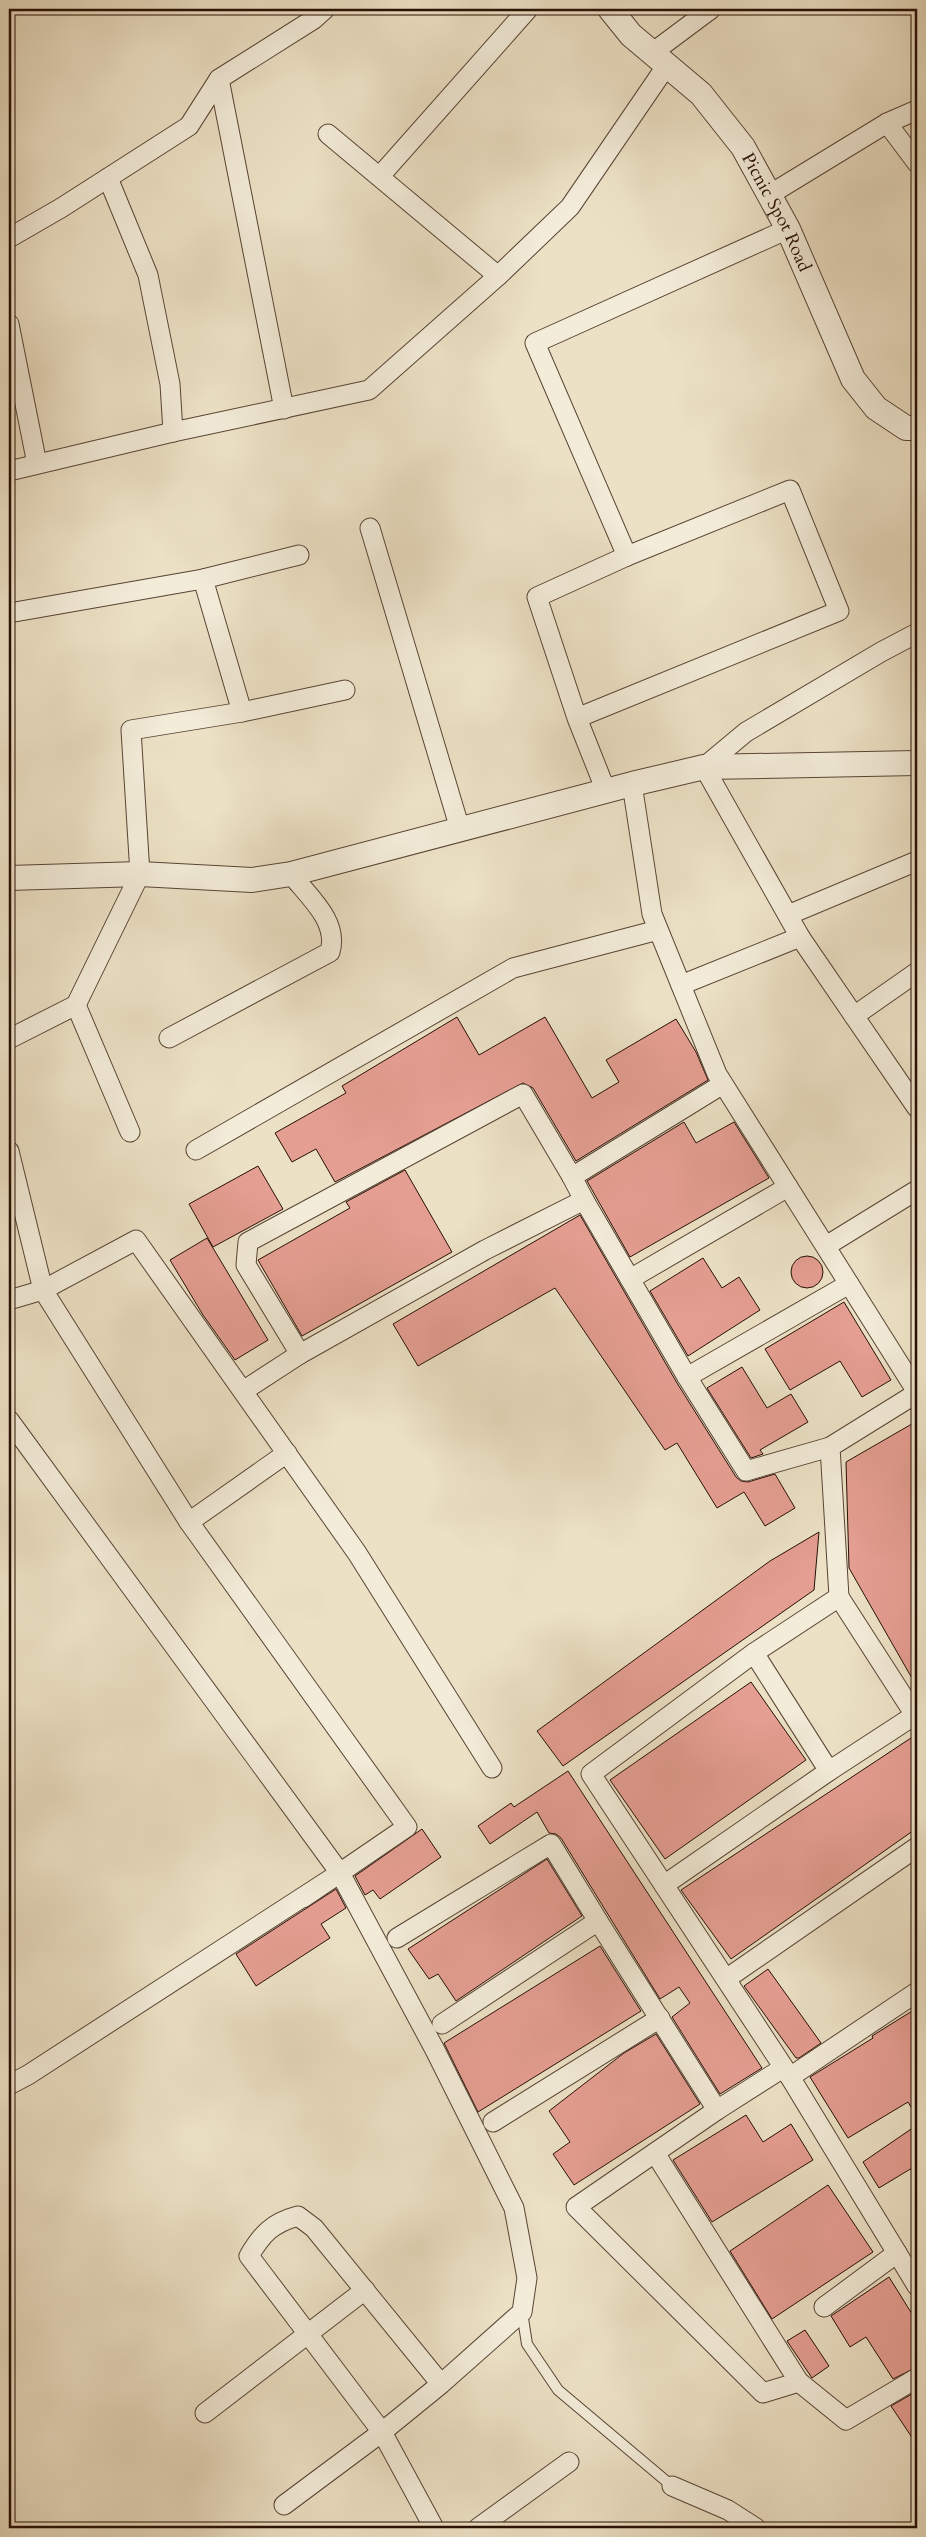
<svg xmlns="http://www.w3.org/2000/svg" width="926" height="2537" viewBox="0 0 926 2537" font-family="Cardo,serif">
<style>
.building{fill:#e59e92;stroke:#260f05}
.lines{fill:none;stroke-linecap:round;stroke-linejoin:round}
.service-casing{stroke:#584435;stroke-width:12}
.minor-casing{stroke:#584435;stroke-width:21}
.tertiary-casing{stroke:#584435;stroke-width:26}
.service{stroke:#f3ecd9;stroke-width:10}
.minor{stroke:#f3ecd9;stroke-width:19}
.tertiary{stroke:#f3ecd9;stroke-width:24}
.labels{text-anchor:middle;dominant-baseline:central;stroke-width:4.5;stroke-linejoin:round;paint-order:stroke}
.street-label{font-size:18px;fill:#260f05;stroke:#f3ecd9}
</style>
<rect width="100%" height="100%" fill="#ece1c5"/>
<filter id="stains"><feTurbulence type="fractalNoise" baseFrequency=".004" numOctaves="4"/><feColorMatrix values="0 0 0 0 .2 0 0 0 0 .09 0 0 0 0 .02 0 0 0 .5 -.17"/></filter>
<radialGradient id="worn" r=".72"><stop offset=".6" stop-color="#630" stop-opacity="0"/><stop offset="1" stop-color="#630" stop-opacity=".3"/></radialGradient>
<g class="building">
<path d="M457,1017L479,1055L545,1017L592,1098L619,1082L606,1060L676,1019L696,1052L708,1080L576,1161L533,1088L523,1083L335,1182L316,1149L292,1162L275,1133L346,1093L342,1086Z"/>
<path d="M684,1122L696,1143L734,1122L769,1178L630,1257L587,1181Z"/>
<path d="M258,1166L283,1209L213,1247L189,1204Z"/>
<path d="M405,1170L452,1252L302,1336L258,1260L350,1208L346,1202Z"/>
<path d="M580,1215L677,1383L736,1477L741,1481L748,1482L775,1474L795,1508L765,1526L744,1492L717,1508L677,1443L665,1450L555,1288L418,1366L393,1324Z"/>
<path d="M207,1238L268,1340L235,1360L203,1315L170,1260Z"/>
<circle cx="807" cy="1272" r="16"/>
<path d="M703,1258L722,1288L739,1277L760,1310L688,1356L650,1291Z"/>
<path d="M844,1302L891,1380L862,1397L840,1361L790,1390L765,1349Z"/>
<path d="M742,1367L767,1408L791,1394L808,1422L760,1450L763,1454L751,1458L707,1388Z"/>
<path d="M917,1421V1687L849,1568L846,1462Z"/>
<path d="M819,1532L814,1590L563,1766L537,1731L770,1561Z"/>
<path d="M751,1682L806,1760L665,1859L610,1780Z"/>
<path d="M917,1734V1828L731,1959L681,1890Z"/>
<path d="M568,1771L762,2068L720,2094L672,2017L690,2003L679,1987L660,1999L561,1838L556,1834L549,1833L537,1812L490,1844L478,1826L511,1803L514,1807Z"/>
<path d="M422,1829L441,1857L380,1899L373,1890L365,1895L355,1876Z"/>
<path d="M547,1859L582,1916L456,2001L438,1974L429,1979L408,1949Z"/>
<path d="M336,1889L346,1908L321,1924L330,1938L256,1986L236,1954Z"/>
<path d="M600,1946L641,2011L478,2112L444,2043Z"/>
<path d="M768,1969L821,2043L799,2058H796L744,1986Z"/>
<path d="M917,2008V2117L908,2102L848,2138L810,2077L873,2038L872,2036Z"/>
<path d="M656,2034L700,2104L574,2185L553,2154L570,2142L549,2111L624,2053Z"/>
<path d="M746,2115L763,2142L791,2124L813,2160L712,2222L673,2160Z"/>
<path d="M917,2125V2165L879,2188L863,2162Z"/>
<path d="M828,2185L873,2252L772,2319L730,2251Z"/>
<path d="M889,2277L917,2322V2367L893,2379L866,2337L850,2347L831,2316Z"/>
<path d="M805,2330L829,2366L812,2378L787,2341Z"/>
<path d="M917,2391V2445L891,2406Z"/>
</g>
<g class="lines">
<g class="service-casing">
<path id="service" d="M522,2312L527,2344L558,2390L672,2486"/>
</g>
<g class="minor-casing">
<g id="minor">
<path d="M652,53L711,9"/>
<path d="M219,79L284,409"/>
<path d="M887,123L917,163"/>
<path d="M328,134L498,276"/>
<path d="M380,176L528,9"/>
<path d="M108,178L148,275L170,384L173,432"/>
<path d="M769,195L887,123L917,110"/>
<path d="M9,238L61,208L189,126L219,79L314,19L325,9"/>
<path d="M9,324L37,464"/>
<path d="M9,471L173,432L369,390L498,276L570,207L667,65"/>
<path d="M370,528L460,829"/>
<path d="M627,556L535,343L788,229"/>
<path d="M203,579L242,712"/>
<path d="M9,613L203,579L299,555"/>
<path d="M577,718L537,597L627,556L790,490L839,611L577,718L606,791"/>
<path d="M632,784L652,914L717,1074L917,1392"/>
<path d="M788,915L917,861"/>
<path d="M800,937L704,767L746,732L881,652L917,633"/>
<path d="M681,985L800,937L917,1108"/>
<path d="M76,1005L130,1132"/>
<path d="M854,1016L917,972"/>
<path d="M169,1038L330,952C339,921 308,896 291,874"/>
<path d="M9,1039L76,1005L140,874L131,730L242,712L345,690"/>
<path d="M196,1150L513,968L658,930"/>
<path d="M9,1151L43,1290L189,1522L407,1827L303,1898L340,1873L28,2075L9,2085"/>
<path d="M584,1200L630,1279"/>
<path d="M826,1246L917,1190"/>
<path d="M9,1300L43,1290L136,1240L357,1553L492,1768"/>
<path d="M300,1354L485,1250L584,1200L572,1177"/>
<path d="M687,1377L630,1279L788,1187"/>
<path d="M243,1391L300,1354L246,1265L248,1242L523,1094L572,1177L723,1084"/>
<path d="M917,1393L830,1447L839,1597L754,1653L591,1774L790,2077L917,2286"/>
<path d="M9,1420L340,1873L435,2050L514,2208L527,2278L522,2312L441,2384L382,2432L249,2256C262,2234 272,2223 298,2216L314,2228L441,2384"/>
<path d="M830,1447L746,1471L687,1377L849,1284"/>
<path d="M189,1522L287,1453"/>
<path d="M754,1653L829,1771L915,1715L839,1597"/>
<path d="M664,1885L829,1771"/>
<path d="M397,1938L551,1844L598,1921"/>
<path d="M726,1979L917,1847"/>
<path d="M442,2024L598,1921L717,2110L783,2068"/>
<path d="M790,2077L917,1992"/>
<path d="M493,2122L660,2018"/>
<path d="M655,2153L799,2382L763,2393L576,2207L717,2110"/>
<path d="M824,2307L897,2253"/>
<path d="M799,2382L846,2420L917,2378"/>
<path d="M205,2413L365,2290"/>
<path d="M672,2486L728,2510L756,2528"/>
<path d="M284,2505L382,2432L434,2528"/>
<path d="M478,2528L569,2462"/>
</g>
</g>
<g class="tertiary-casing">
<g id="tertiary">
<path id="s1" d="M610,9L631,35L701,94L743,147L788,229L853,379L876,408L906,428H917"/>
<path d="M9,878L140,874L252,880L291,874L632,784L704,767L917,763"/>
</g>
</g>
<use href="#service" class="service"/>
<use href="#minor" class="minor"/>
<use href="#tertiary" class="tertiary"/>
</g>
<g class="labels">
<g class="street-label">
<text stroke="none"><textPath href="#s1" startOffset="266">Picnic Spot Road</textPath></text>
</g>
</g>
<rect width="926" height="2537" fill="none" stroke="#ece1c5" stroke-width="30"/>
<rect x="10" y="10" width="906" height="2517" fill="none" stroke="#260f05" stroke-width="2.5"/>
<rect x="15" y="15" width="896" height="2507" fill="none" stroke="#260f05"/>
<rect width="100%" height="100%" filter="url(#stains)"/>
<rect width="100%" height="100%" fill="url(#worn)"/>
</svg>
